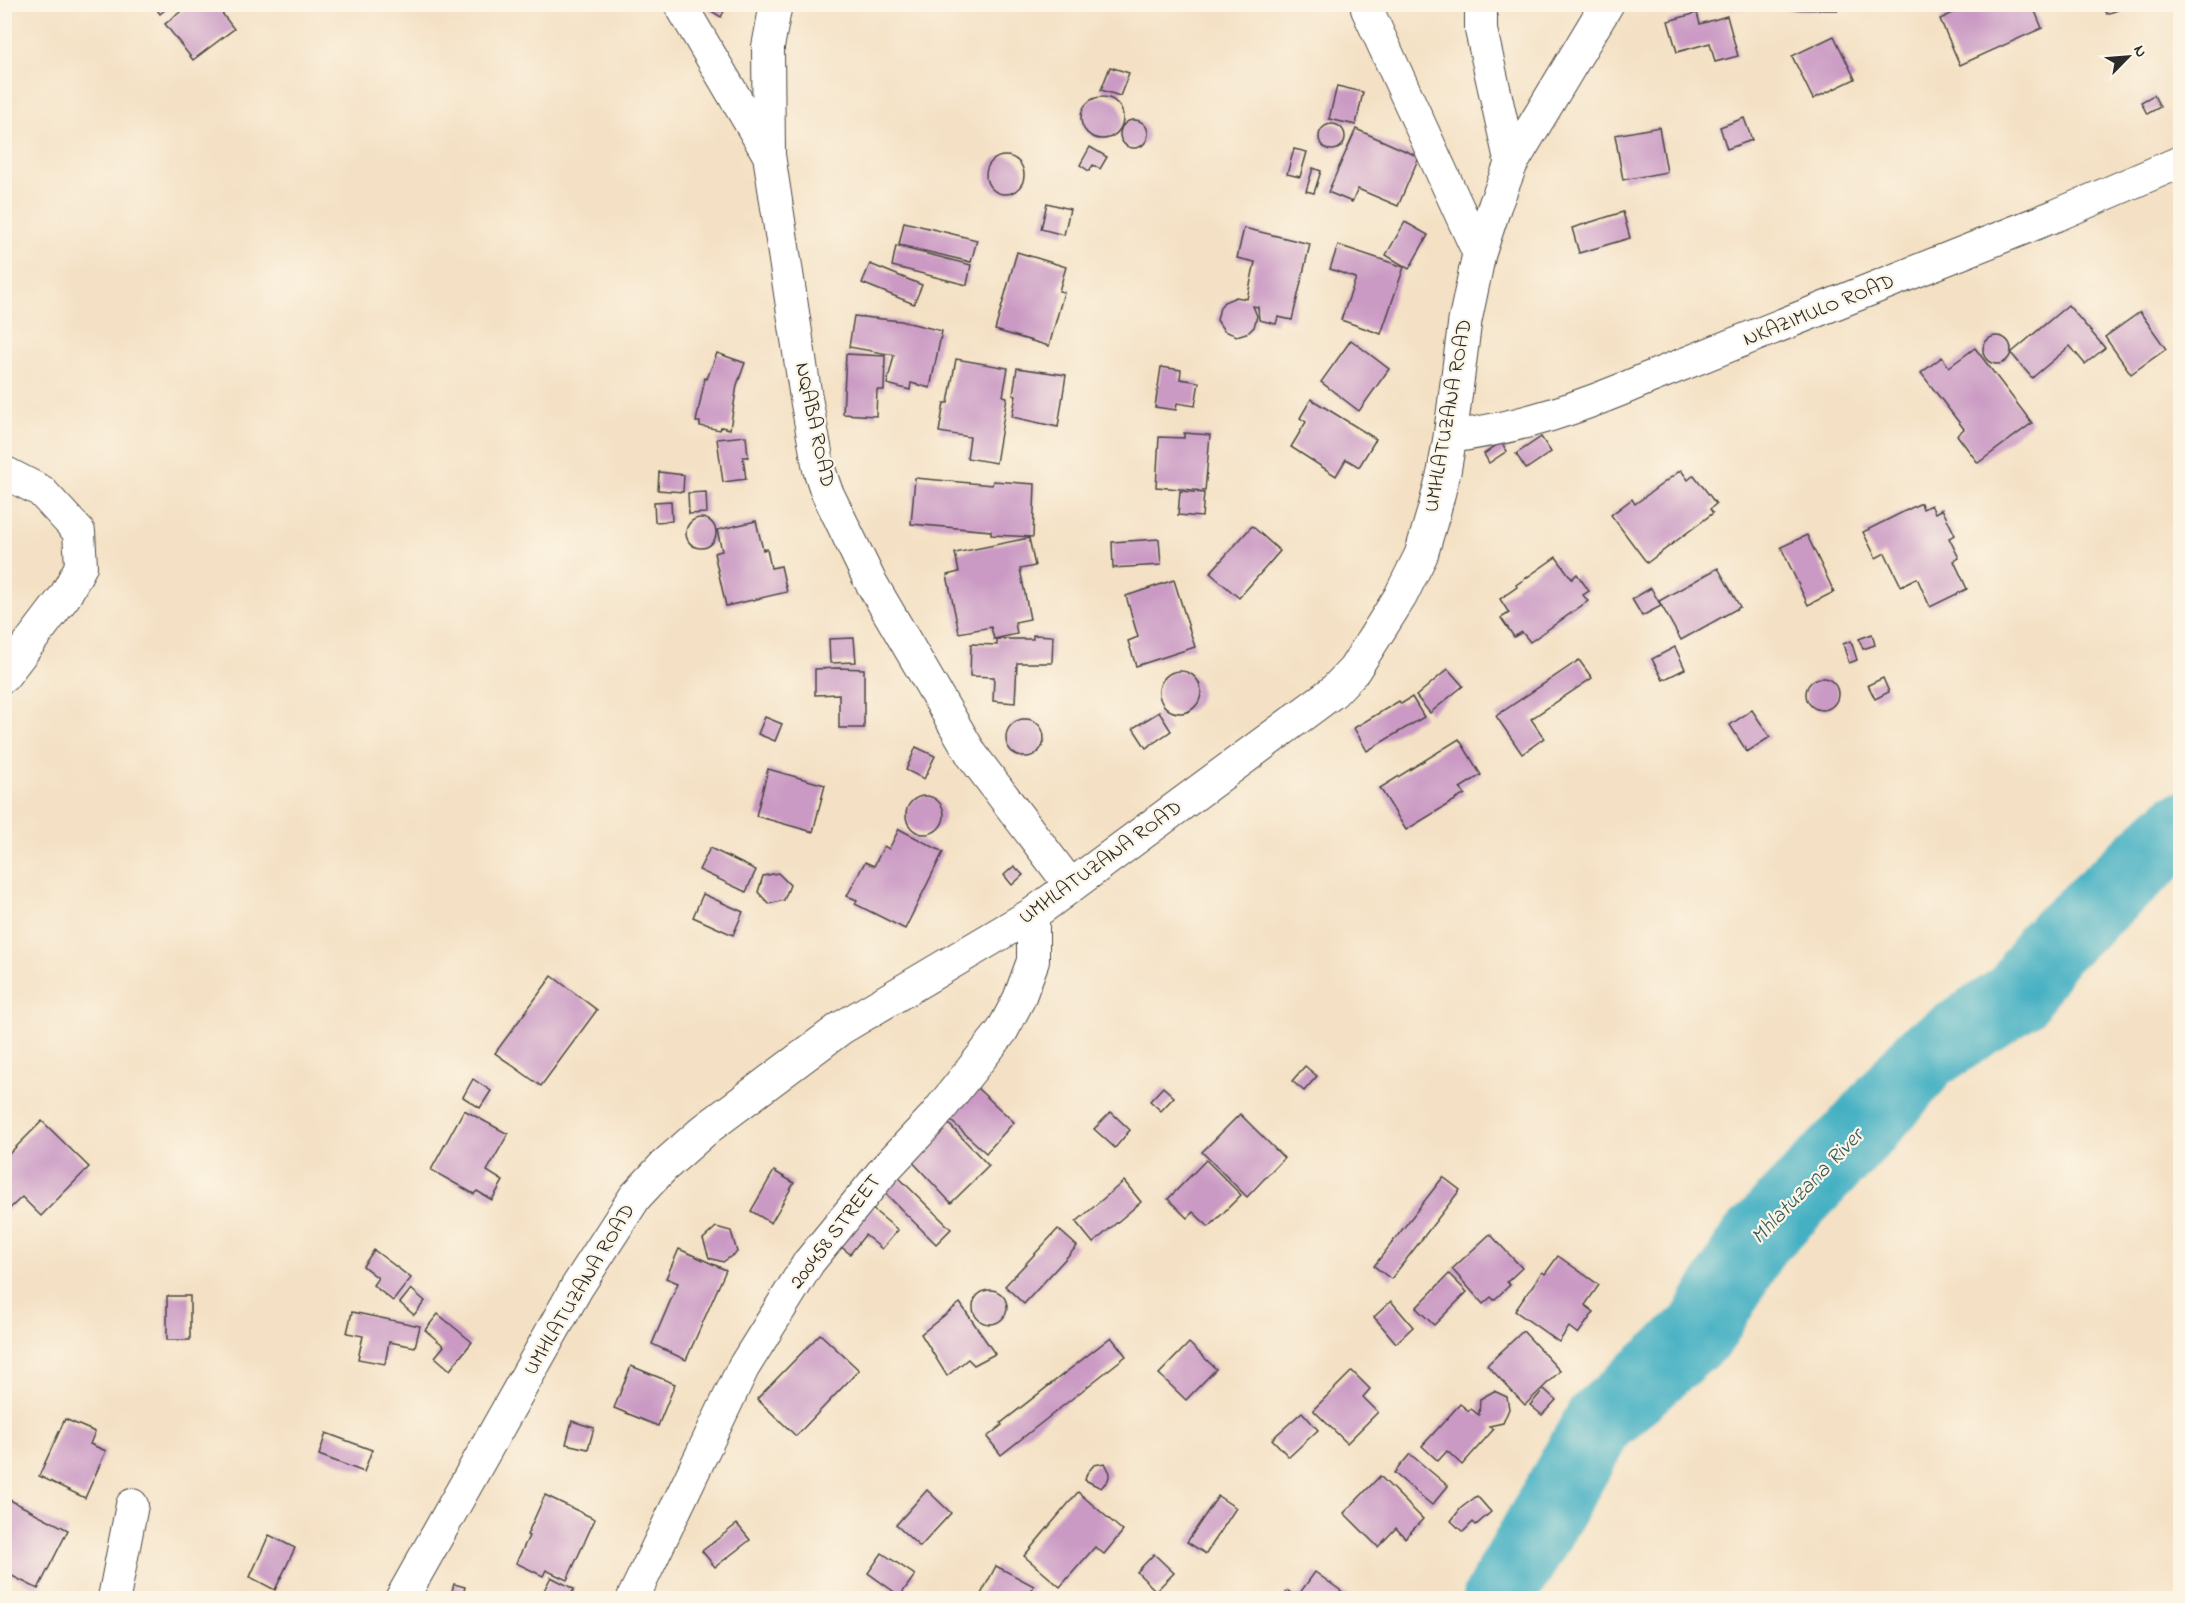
<svg xmlns="http://www.w3.org/2000/svg" width="2185" height="1603" viewBox="0 0 2185 1603" font-family="'Indie Flower',sans-serif">
<style>
.lines{fill:none;stroke-linecap:round;stroke-linejoin:round}
.river{stroke:#44b0c3;stroke-width:72}
.building{fill:#ca9ac4}
.street-casing{stroke:#494642;stroke-width:34}
.secondary-casing{stroke:#494642;stroke-width:35}
.street{stroke:#fff;stroke-width:32}
.secondary{stroke:#fff;stroke-width:33}
.labels{text-anchor:middle;dominant-baseline:central;stroke-width:4.5;stroke-linejoin:round;paint-order:stroke}
.street-label{font-size:21px;fill:#2b2b2b;stroke:#fcf5e5}
.water-label{font-size:22px;font-style:italic;fill:#345a60;stroke:#fcf5e5}
</style>
<rect width="100%" height="100%" fill="#fcf5e5"/>
<filter id="ink" filterUnits="userSpaceOnUse"><feTurbulence type="fractalNoise" baseFrequency=".0167" numOctaves="2"/><feDisplacementMap in="SourceGraphic" scale="12" xChannelSelector="R" yChannelSelector="G"/><feConvolveMatrix kernelMatrix="1 2 1 2 8 2 1 2 1" color-interpolation-filters="sRGB"/></filter>
<filter id="wash" filterUnits="userSpaceOnUse"><feTurbulence type="fractalNoise" baseFrequency=".008" numOctaves="4" result="noise"/><feDisplacementMap in="SourceGraphic" scale="24" xChannelSelector="R" yChannelSelector="G"/><feGaussianBlur stdDeviation="1.35" result="paint"/><feColorMatrix in="noise" values="0 0 0 0 0 0 0 0 0 0 0 0 0 0 0 0 0 1.4 0 .05"/><feComposite in="paint" operator="in"/></filter>
<g filter="url(#wash)">
<rect width="100%" height="100%" fill="#f4e1c5"/>
<g class="lines">
<path class="river" d="M1499,1598L1600,1421L1702,1330L1753,1243L1866,1126L1926,1056L2017,996L2049,948L2180,828"/>
</g>
<g id="blocks">
<g class="building">
<path d="M153,4H172L160,14Z"/>
<path d="M180,4H223L218,8L234,29L193,60L165,24L184,9Z"/>
<path d="M700,4H728L721,17Z"/>
<path d="M1692,4H1838V10L1692,8Z"/>
<path d="M1972,4H2032L2042,28L1960,65L1940,19Z"/>
<path d="M2103,4H2130L2131,5L2107,14Z"/>
<path d="M1697,13L1700,24L1727,16L1738,56L1715,62L1710,43L1677,52L1668,21Z"/>
<path d="M1834,36L1855,79L1813,99L1792,56Z"/>
<path d="M1110,67L1129,73L1120,96L1101,90Z"/>
<path d="M1337,86L1363,92L1356,125L1329,119Z"/>
<path d="M2154,95L2160,107L2147,114L2141,102Z"/>
<circle cx="1102" cy="118" r="21"/>
<path d="M1744,118L1752,140L1727,149L1720,127Z"/>
<circle cx="1134" cy="134" r="14"/>
<circle cx="1332" cy="137" r="13"/>
<path d="M1659,127L1667,172L1623,180L1615,135Z"/>
<path d="M1356,129L1419,157L1398,206L1358,189L1352,202L1328,192Z"/>
<path d="M1090,147L1107,157L1100,169L1093,165L1089,171L1080,165Z"/>
<path d="M1294,149L1307,152L1300,177L1287,174Z"/>
<circle cx="1005" cy="175" r="19"/>
<path d="M1313,168L1321,171L1314,193L1306,191Z"/>
<path d="M1047,203L1070,209L1064,235L1041,229Z"/>
<path d="M1623,212L1630,238L1579,253L1572,228Z"/>
<path d="M904,222L977,240L971,262L899,245Z"/>
<path d="M1405,222L1428,235L1409,269L1386,255Z"/>
<path d="M1244,228L1310,244L1292,320L1278,317L1276,324L1259,320L1258,307L1253,306L1257,316L1254,327L1249,332L1237,336L1224,331L1217,320L1220,307L1224,302L1236,297L1247,299L1255,262L1237,258Z"/>
<path d="M1338,245L1404,267L1381,334L1341,320L1356,278L1330,269Z"/>
<path d="M896,246L971,265L967,285L892,266Z"/>
<path d="M1017,252L1066,267L1059,291L1064,292L1049,346L995,330Z"/>
<path d="M870,264L922,285L914,304L862,283Z"/>
<path d="M2068,305L2105,348L2085,364L2070,346L2032,378L2011,353Z"/>
<path d="M2140,312L2166,349L2131,374L2105,337Z"/>
<path d="M854,316L901,321L942,331L930,388L911,383L910,390L887,384L894,355L849,347Z"/>
<circle cx="1997" cy="350" r="14"/>
<path d="M1351,340L1389,369L1359,411L1321,382Z"/>
<path d="M1975,348L2032,423L1978,463L1957,435L1964,429L1921,373L1942,357L1949,367Z"/>
<path d="M717,353L745,363L737,385L730,429L721,427L720,430L700,426V422H696L705,378L707,379Z"/>
<path d="M846,354L885,356L884,390H877L876,416L843,414Z"/>
<path d="M956,359L1008,368L1003,396L1007,397L996,463L967,458L970,437L939,432L944,403H948Z"/>
<path d="M1161,367L1181,370L1180,379L1199,382L1195,406L1177,403L1176,410L1155,407Z"/>
<path d="M1017,368L1066,375L1058,427L1012,417L1016,396L1013,395Z"/>
<path d="M1311,399L1376,439L1359,467L1346,459L1336,476L1291,447L1306,422L1300,418Z"/>
<path d="M1184,433L1210,435L1205,491L1156,487L1159,437L1184,438Z"/>
<path d="M746,436L748,457H743L746,479L723,482L717,439Z"/>
<path d="M1541,437L1551,452L1526,469L1516,454Z"/>
<path d="M1501,442L1507,451L1489,463L1484,454Z"/>
<path d="M1681,470L1688,480L1694,475L1716,504L1710,509L1713,513L1647,563L1611,515L1632,499L1635,504Z"/>
<path d="M659,472L684,475L683,492L658,490Z"/>
<path d="M915,478L992,485L993,481L1035,484L1033,537L991,535V531L911,524Z"/>
<path d="M1180,491L1204,493L1202,517L1178,515Z"/>
<path d="M706,492L707,513L689,514L688,493Z"/>
<path d="M671,501L672,521L655,522L654,502Z"/>
<path d="M1921,503L1923,509L1931,505L1935,513L1942,509L1955,535L1949,538L1959,558L1954,561L1967,589L1930,607L1917,578L1901,586L1885,553L1876,558L1863,532Z"/>
<circle cx="701" cy="533" r="15"/>
<path d="M756,521L763,550L767,549L771,568L781,566L787,592L726,606L714,553L722,551L717,530Z"/>
<path d="M1252,526L1280,551L1239,598L1210,573Z"/>
<path d="M1807,535L1834,592L1808,605L1781,547Z"/>
<path d="M1029,538L1035,566L1020,569L1030,619L1015,622L1017,634L994,639L991,627L959,633L947,575L959,572L955,553Z"/>
<path d="M1159,539L1161,565L1113,568L1112,542Z"/>
<path d="M1556,557L1572,579L1577,574L1589,591L1583,595L1588,601L1530,642L1522,632L1514,637L1501,618L1509,613L1500,599L1517,587L1516,585Z"/>
<path d="M1718,568L1740,607L1681,640L1659,601Z"/>
<path d="M1174,580L1195,647L1136,666L1128,641L1138,637L1126,596Z"/>
<path d="M1651,588L1661,606L1642,616L1632,599Z"/>
<path d="M1872,634L1875,645L1863,649L1859,639Z"/>
<path d="M1033,635L1053,636L1052,663H1017L1015,703L993,701L994,677L970,676L971,644L997,645V639H1033Z"/>
<path d="M854,638L856,662L830,663L829,639Z"/>
<path d="M1851,641L1857,660L1849,663L1843,644Z"/>
<path d="M1675,647L1685,669L1663,680L1652,659Z"/>
<path d="M1579,660L1592,678L1531,719L1544,738L1522,754L1496,716Z"/>
<path d="M838,668L864,669V728H839V694L815,695V669Z"/>
<path d="M1448,669L1463,686L1430,713L1416,696Z"/>
<circle cx="1180" cy="692" r="21"/>
<path d="M1883,678L1889,692L1875,699L1868,685Z"/>
<circle cx="1822" cy="694" r="16"/>
<path d="M1412,697L1424,717L1367,751L1354,728L1399,701L1401,704Z"/>
<path d="M1752,710L1770,737L1747,752L1730,725Z"/>
<path d="M1159,712L1171,731L1146,748L1133,728Z"/>
<path d="M765,717L782,724L775,741L758,734Z"/>
<circle cx="1025" cy="738" r="19"/>
<path d="M1459,739L1481,775L1460,788L1465,794L1406,830L1380,788Z"/>
<path d="M916,747L935,756L924,779L906,770Z"/>
<path d="M768,769L825,785L813,832L756,816Z"/>
<circle cx="925" cy="815" r="19"/>
<path d="M899,829L943,852L905,929L855,904L857,900L847,896L865,862L874,866L884,846L889,849Z"/>
<path d="M710,848L756,870L746,892L699,870Z"/>
<path d="M1014,866L1023,875L1012,885L1004,875Z"/>
<path d="M778,873L790,885L784,900L769,904L758,892L763,876Z"/>
<path d="M703,894L743,912L733,935L693,917Z"/>
<path d="M552,976L597,1010L541,1086L495,1053Z"/>
<path d="M1305,1066L1317,1076L1304,1091L1292,1081Z"/>
<path d="M473,1079L491,1091L480,1108L463,1097Z"/>
<path d="M1163,1087L1174,1097L1161,1111L1150,1101Z"/>
<path d="M977,1088L1014,1122L986,1153L949,1119Z"/>
<path d="M464,1110L508,1134L487,1171L503,1181L492,1200L477,1191L474,1194L431,1170Z"/>
<path d="M1111,1112L1130,1130L1115,1148L1094,1129Z"/>
<path d="M1240,1114L1284,1158L1247,1197L1202,1152Z"/>
<path d="M42,1121L89,1167L41,1216L22,1197L4,1214V1159Z"/>
<path d="M946,1121L989,1166L951,1203L908,1157Z"/>
<path d="M1206,1160L1241,1195L1209,1227L1193,1212L1187,1218L1168,1199Z"/>
<path d="M774,1171L794,1183L771,1223L751,1211Z"/>
<path d="M892,1171L951,1229L936,1244L877,1185Z"/>
<path d="M1443,1177L1460,1190L1391,1279L1374,1266Z"/>
<path d="M1124,1181L1141,1202L1093,1243L1076,1222Z"/>
<path d="M865,1203L898,1230L882,1249L865,1235L850,1254L834,1241Z"/>
<path d="M716,1227L731,1231L737,1252L723,1262L709,1258L703,1239Z"/>
<path d="M1058,1229L1077,1246L1024,1304L1005,1286Z"/>
<path d="M1490,1234L1522,1268L1507,1282L1510,1285L1494,1300L1491,1297L1483,1304L1452,1269Z"/>
<path d="M679,1249L726,1270L686,1360L652,1344L678,1283L666,1278Z"/>
<path d="M374,1250L411,1278L393,1301L373,1285L378,1278L363,1266Z"/>
<path d="M1558,1256L1599,1285L1585,1305L1594,1312L1578,1334L1569,1327L1559,1342L1515,1311L1542,1272L1545,1274Z"/>
<path d="M1449,1274L1467,1292L1434,1325L1416,1308Z"/>
<path d="M411,1289L425,1301L414,1315L400,1303Z"/>
<circle cx="990" cy="1307" r="17"/>
<rect x="167" y="1296" width="23" height="44"/>
<path d="M1391,1301L1413,1327L1396,1343L1374,1317Z"/>
<path d="M960,1303L995,1354L974,1365L968,1359L947,1376L921,1334Z"/>
<path d="M352,1312L420,1326L415,1347L389,1342L385,1364L358,1359L363,1336L347,1333Z"/>
<path d="M438,1314L472,1342L450,1370L435,1357L444,1346L425,1330Z"/>
<path d="M1523,1331L1560,1371L1525,1405L1487,1365Z"/>
<path d="M820,1334L859,1370L796,1436L757,1399Z"/>
<path d="M1111,1337L1126,1356L1001,1455L987,1437L1002,1425L1001,1423Z"/>
<path d="M1189,1343L1216,1369L1186,1400L1159,1374Z"/>
<path d="M631,1366L675,1384L658,1426L614,1408Z"/>
<path d="M1352,1371L1370,1389L1363,1397L1378,1412L1347,1443L1313,1410Z"/>
<path d="M1544,1389L1556,1400L1542,1415L1530,1405Z"/>
<path d="M1494,1391L1507,1397L1509,1409L1503,1423L1489,1426L1494,1429L1462,1465L1447,1451L1438,1461L1422,1446L1460,1404L1469,1411L1471,1409L1479,1415L1480,1399Z"/>
<path d="M1302,1412L1318,1430L1289,1457L1272,1439Z"/>
<path d="M65,1419L95,1432L90,1444L106,1451L85,1498L39,1476Z"/>
<path d="M572,1421L594,1428L588,1449L566,1444Z"/>
<path d="M326,1433L372,1450L364,1472L319,1455Z"/>
<path d="M1410,1454L1448,1486L1432,1505L1394,1473Z"/>
<path d="M1105,1463L1110,1473L1108,1480L1101,1488L1085,1480L1087,1473L1094,1465Z"/>
<path d="M1380,1476L1423,1519L1405,1538L1396,1528L1378,1547L1344,1513Z"/>
<path d="M927,1490L951,1513L920,1547L896,1525Z"/>
<path d="M1078,1492L1123,1531L1104,1554L1095,1547L1060,1587L1024,1556Z"/>
<path d="M545,1495L595,1519L567,1580L546,1570L543,1576L516,1563L529,1536L527,1535Z"/>
<path d="M1218,1496L1236,1508L1206,1554L1187,1542Z"/>
<path d="M1477,1496L1491,1512L1476,1525L1473,1522L1463,1532L1451,1521L1461,1508Z"/>
<path d="M10,1500L68,1530L38,1589L4,1572L7,1567L4,1566V1511Z"/>
<path d="M737,1524L750,1540L715,1567L702,1551Z"/>
<path d="M269,1535L295,1548L275,1590L250,1577Z"/>
<path d="M882,1553L915,1575L900,1596L868,1573Z"/>
<path d="M1154,1554L1174,1573L1156,1591L1137,1572Z"/>
<path d="M996,1566L1034,1586L1027,1598H979Z"/>
<path d="M1315,1572L1351,1598H1282L1288,1591L1297,1597Z"/>
<path d="M551,1577L574,1589L569,1598H540Z"/>
<path d="M454,1584L465,1587L462,1598H450Z"/>
</g>
</g>
</g>
<g filter="url(#ink)">
<use href="#blocks" fill-opacity="0" stroke="#494642" stroke-width="1.5"/>
<g class="lines">
<g class="street-casing">
<g id="street">
<path d="M680,4L767,152"/>
<path d="M776,4L768,47L769,155L806,398L819,469L826,490L869,579L972,755L1071,886"/>
<path d="M1481,4V30L1511,164"/>
<path d="M1367,9L1479,254"/>
<path d="M1450,437C1521,427 1581,408 1646,379L2057,215L2180,162"/>
<path d="M4,472L41,491L79,532L81,566L65,596L4,676"/>
<path d="M114,1598L132,1505"/>
<path d="M633,1598L743,1368L809,1262L884,1170L933,1118L1002,1031L1019,999L1033,961V914"/>
</g>
</g>
<g class="secondary-casing">
<path id="secondary" d="M402,1598L577,1287L635,1197L664,1166L706,1129L841,1028L1033,914L1333,692L1354,670L1400,597L1421,555L1434,511L1444,472L1450,437L1465,321L1479,254L1495,205L1511,164L1607,4"/>
</g>
<use href="#street" class="street"/>
<use href="#secondary" class="secondary"/>
</g>
</g>
<g class="labels">
<g class="street-label">
<text transform="translate(1819 311) rotate(-22)">NKAZIMULO ROAD</text>
<text transform="translate(1449 416) rotate(-80)">UMHLATUZANA ROAD</text>
<text transform="translate(814 425) rotate(78)">NQABA ROAD</text>
<text transform="translate(1101 863) rotate(-36)">UMHLATUZANA ROAD</text>
<text transform="translate(836 1232) rotate(-53)">200458 STREET</text>
<text transform="translate(580 1290) rotate(-59)">UMHLATUZANA ROAD</text>
</g>
<g class="water-label">
<text transform="translate(1808 1187) rotate(-46)">Mhlatuzana River</text>
</g>
</g>
<rect width="2185" height="1603" fill="none" stroke="#fcf5e5" stroke-width="24"/>
<g transform="translate(2128 57) rotate(65)" stroke="#fcf5e5" stroke-width="4.5" paint-order="stroke">
<path d="M0-4.5L10 22L0 15L-10 22Z" fill="#2b2b2b"/>
<text y="-9" font-size="16" font-weight="bold" text-anchor="middle" fill="#2b2b2b">N</text>
</g>
</svg>
